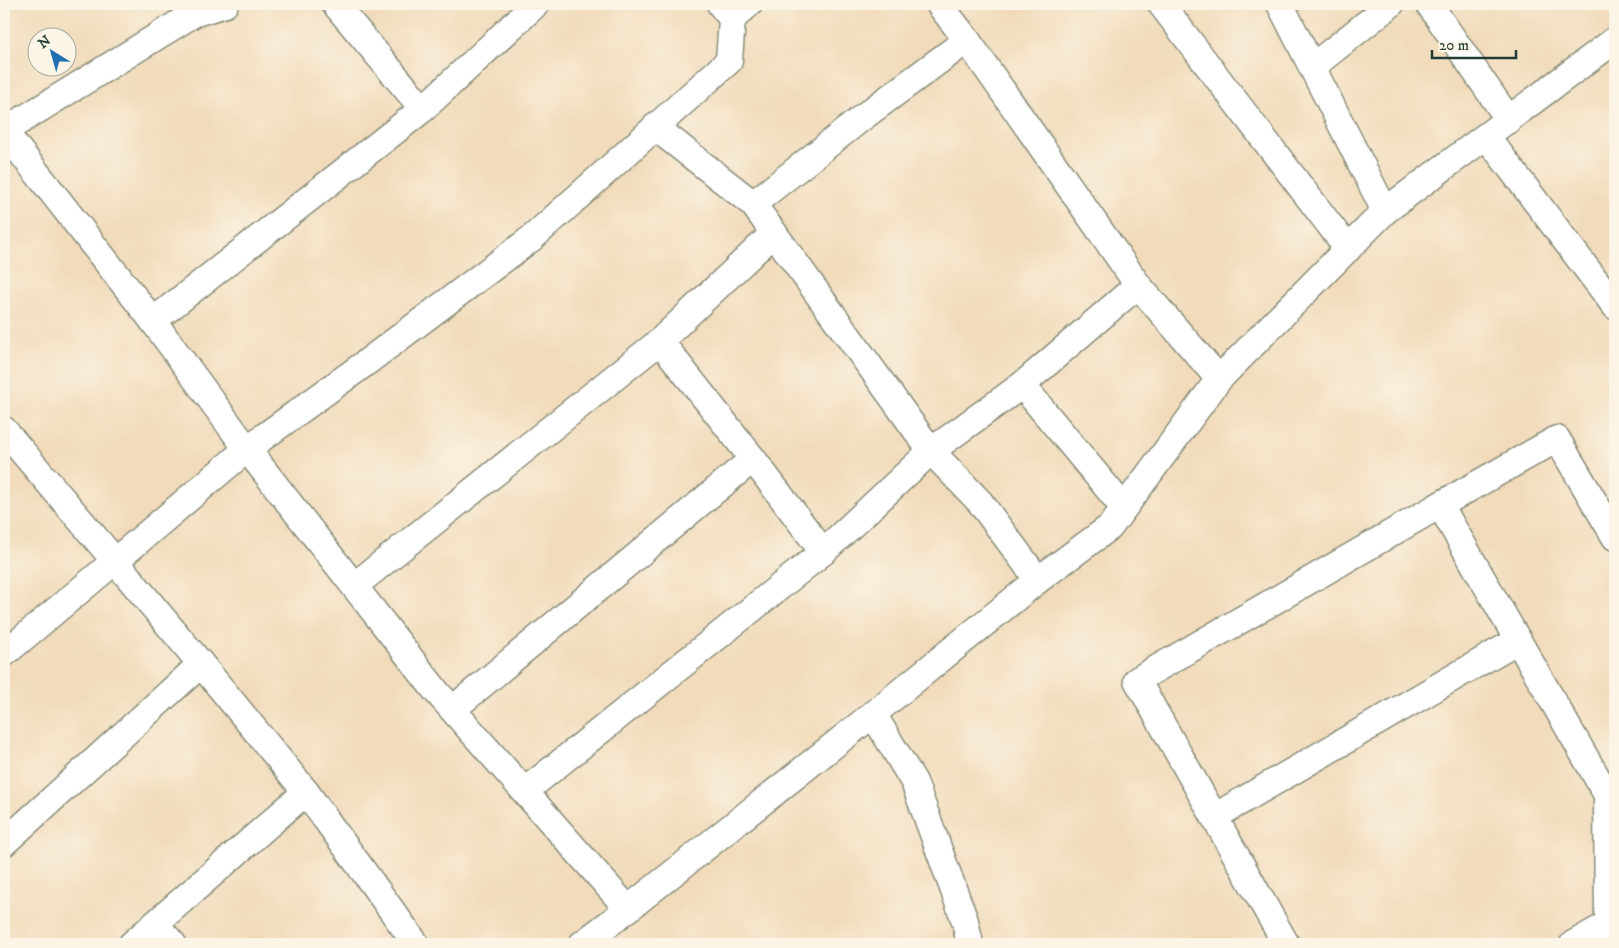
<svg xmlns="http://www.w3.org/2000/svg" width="1619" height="948" viewBox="0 0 1619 948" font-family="'IM FELL DW Pica',serif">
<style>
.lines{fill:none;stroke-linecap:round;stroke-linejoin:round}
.street-casing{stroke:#888c78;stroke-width:29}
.street{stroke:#fff;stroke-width:26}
</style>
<rect width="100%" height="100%" fill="#fcf5e5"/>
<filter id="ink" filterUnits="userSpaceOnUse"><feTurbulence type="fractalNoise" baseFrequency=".02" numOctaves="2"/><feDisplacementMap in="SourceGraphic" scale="10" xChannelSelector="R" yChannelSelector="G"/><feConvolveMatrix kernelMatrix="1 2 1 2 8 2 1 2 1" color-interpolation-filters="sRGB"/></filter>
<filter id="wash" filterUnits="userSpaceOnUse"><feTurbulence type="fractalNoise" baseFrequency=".0096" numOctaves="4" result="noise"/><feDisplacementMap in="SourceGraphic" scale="20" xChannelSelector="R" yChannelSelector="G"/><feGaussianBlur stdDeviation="1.12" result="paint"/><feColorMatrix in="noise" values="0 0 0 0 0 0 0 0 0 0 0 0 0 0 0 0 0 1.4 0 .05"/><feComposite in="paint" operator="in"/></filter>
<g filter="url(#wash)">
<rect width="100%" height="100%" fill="#f1dbbb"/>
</g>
<g filter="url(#ink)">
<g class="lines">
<g class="street-casing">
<g id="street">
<path d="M1161,4L1348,249"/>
<path d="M1280,4L1385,211"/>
<path d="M1429,4L1509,120"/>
<path d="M732,19L749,4"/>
<path d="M1312,67L1391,4"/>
<path d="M423,109L536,4"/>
<path d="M4,131L153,321L423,109L335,4"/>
<path d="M4,131L195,13L225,4"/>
<path d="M1487,137L1615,306"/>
<path d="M753,204L863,117L967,40L939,4"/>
<path d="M660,341L753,459"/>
<path d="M1219,379L1385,211L1615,40"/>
<path d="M1022,385L931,451L980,502L1038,580"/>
<path d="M4,430L115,561L4,654"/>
<path d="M1440,505L1557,439L1615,537"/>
<path d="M1124,508L1022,385L1138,285"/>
<path d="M354,586L660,341L774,233"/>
<path d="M453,709L753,459L823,552"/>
<path d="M873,714L914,782L965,921L970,944"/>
<path d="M525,791L823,552L931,451L753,204L655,127"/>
<path d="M306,792L416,944"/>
<path d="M1214,817L1518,640"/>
<path d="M4,843L201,664L115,561L247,449L153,321"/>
<path d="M628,909L873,714L1038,580L1110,527L1219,379L1138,285L967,40"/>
<path d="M155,924L173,944"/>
<path d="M132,944L306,792L201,664"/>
<path d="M582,944L628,909L436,691L247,449L367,362L532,238L729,61L732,19L720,4"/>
<path d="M1286,944L1137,680L1440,505L1607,795L1608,924L1615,937"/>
<path d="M1573,944L1608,924"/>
</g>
</g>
<use href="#street" class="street"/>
</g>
</g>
<rect width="1619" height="948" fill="none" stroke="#fcf5e5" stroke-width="20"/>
<g transform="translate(52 52) rotate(323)"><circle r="24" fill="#fcf5e5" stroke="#a4ab9e"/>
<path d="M0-4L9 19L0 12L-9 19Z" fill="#1f6fb2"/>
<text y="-8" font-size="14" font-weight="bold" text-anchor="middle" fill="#1f3d34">N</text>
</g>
<path d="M1432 50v8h84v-8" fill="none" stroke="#1f3d34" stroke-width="2.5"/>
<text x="1439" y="50" font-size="15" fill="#1f3d34" stroke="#fcf5e5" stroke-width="4" paint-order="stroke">20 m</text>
</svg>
